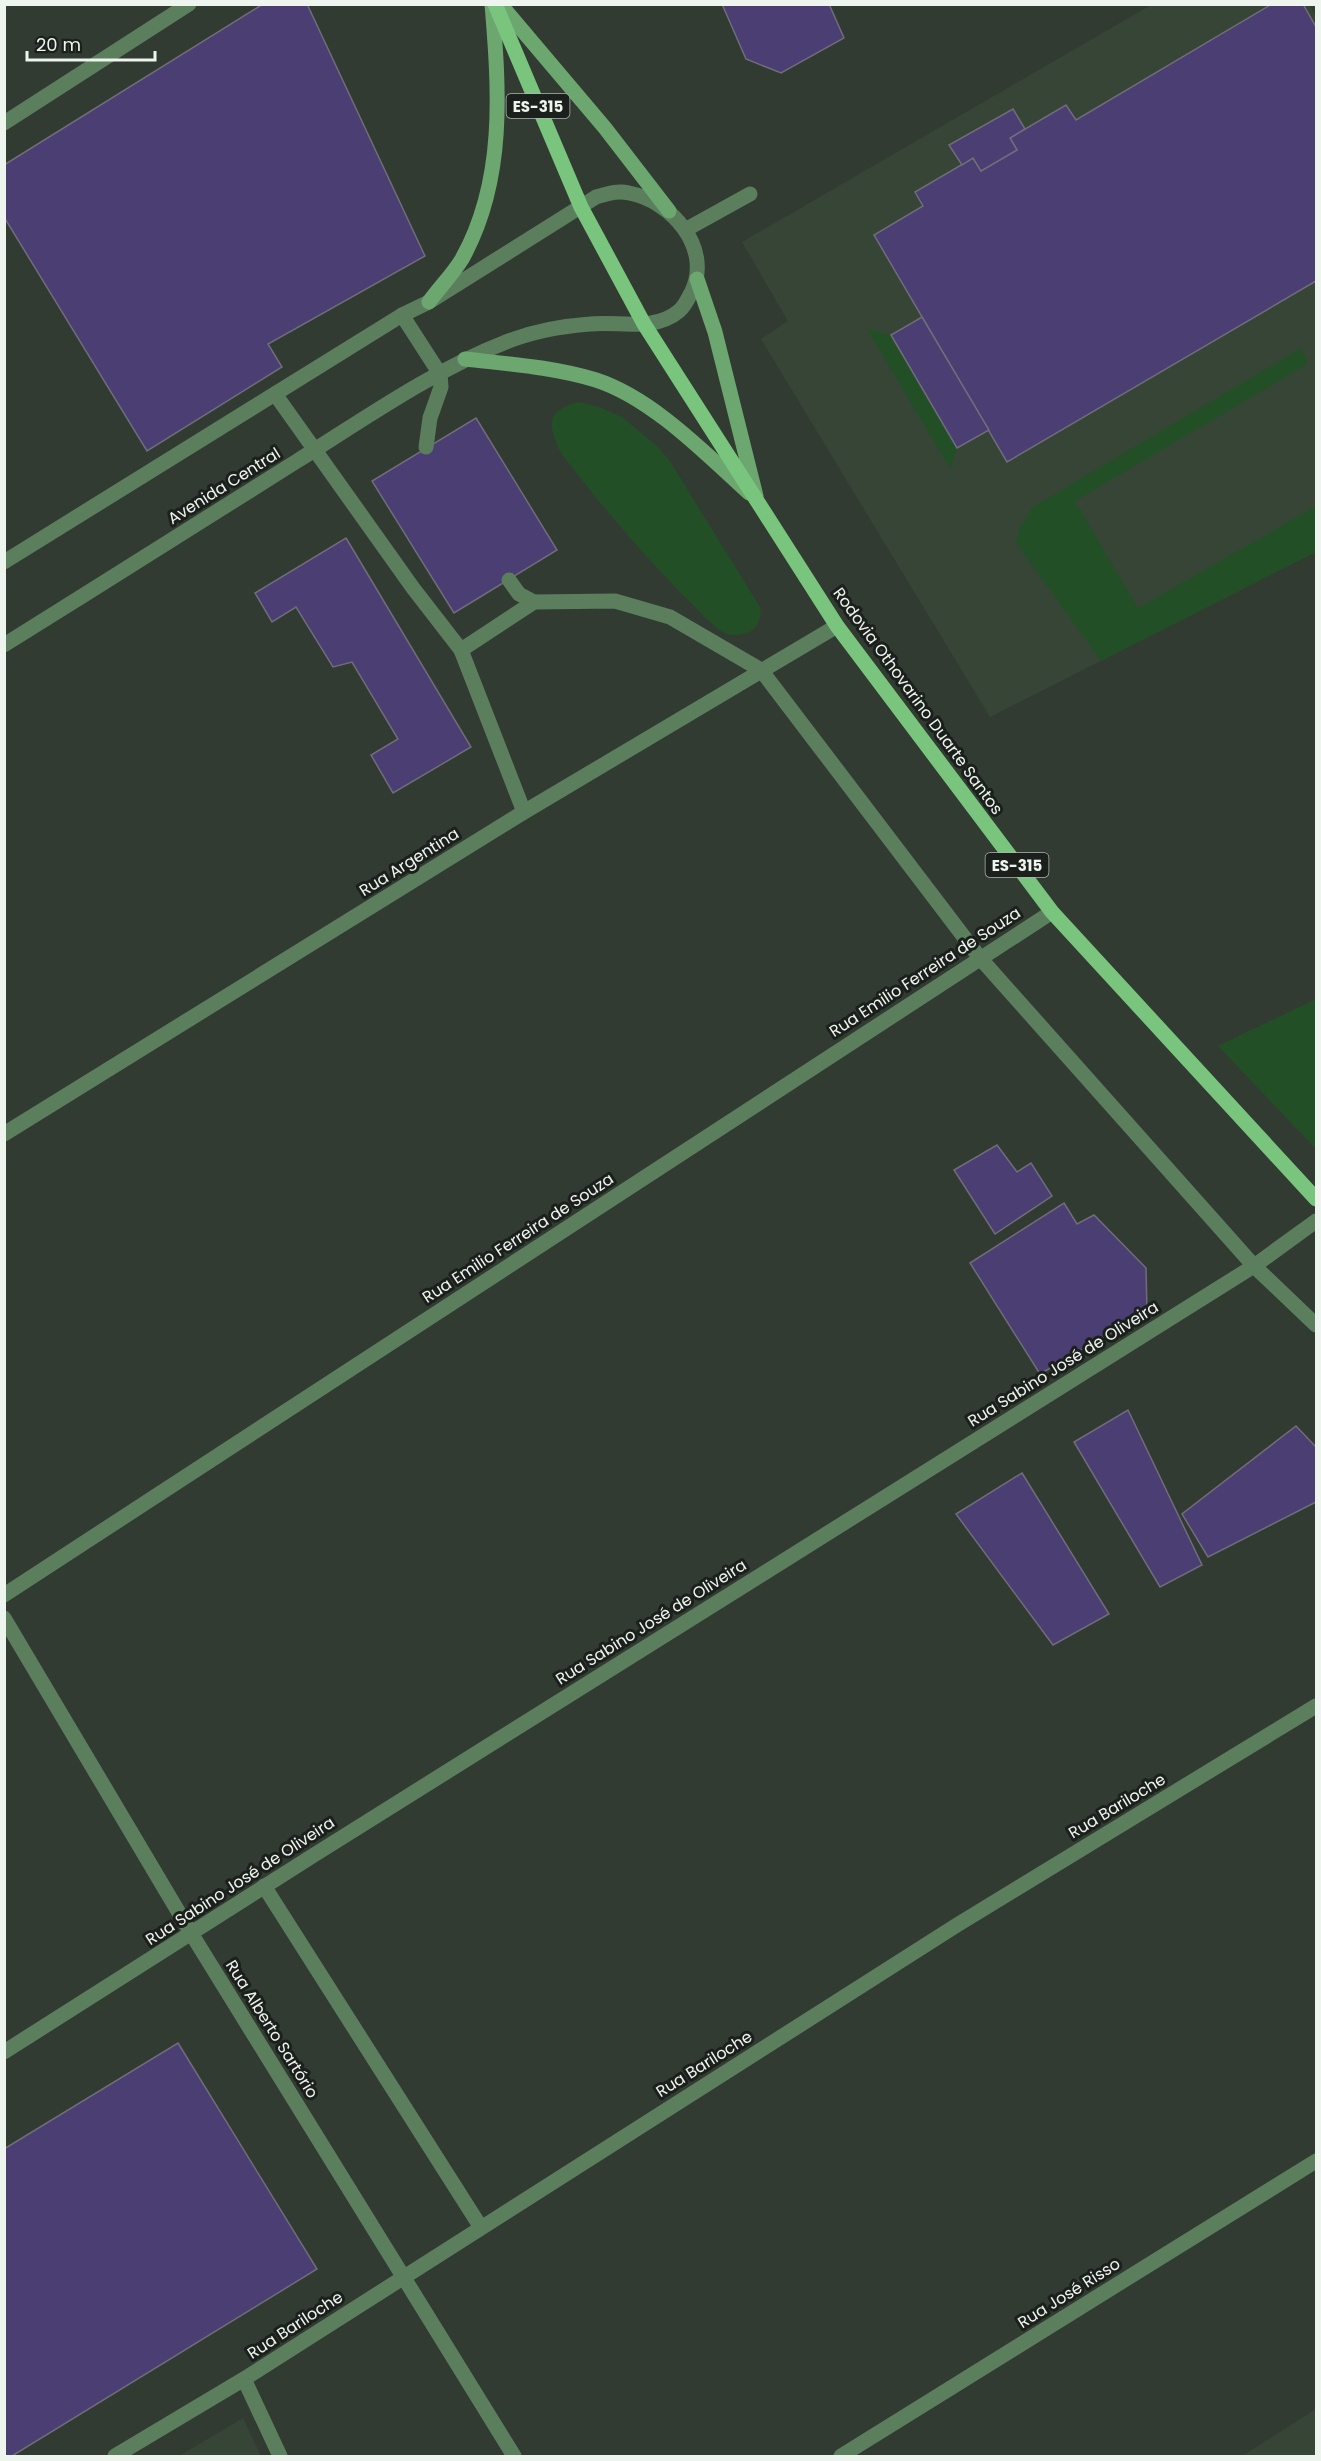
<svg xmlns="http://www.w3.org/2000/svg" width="1321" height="2461" viewBox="0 0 1321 2461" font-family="Poppins,sans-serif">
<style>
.built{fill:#374537}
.green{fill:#234f27}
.building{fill:#4a3e73;stroke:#6f6d7a;stroke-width:1.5}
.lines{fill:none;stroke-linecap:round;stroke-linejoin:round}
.service{stroke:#5b7f5d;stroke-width:15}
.minor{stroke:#5b7f5d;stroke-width:15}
.tertiary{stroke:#5b7f5d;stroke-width:15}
.secondary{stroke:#6ca770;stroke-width:15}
.primary{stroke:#79c57e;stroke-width:15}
.labels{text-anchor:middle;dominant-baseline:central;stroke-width:6;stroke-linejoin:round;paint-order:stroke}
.shield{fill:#1c201c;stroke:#afb4af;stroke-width:1.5}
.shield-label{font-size:15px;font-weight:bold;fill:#eef4ee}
.street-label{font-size:16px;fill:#eef4ee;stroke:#1c201c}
</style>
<rect width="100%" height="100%" fill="#323b32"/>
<g class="built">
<path d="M1151,5H1309L1316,16V552L990,717L761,339L788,321L742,242Z"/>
<path d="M1316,2409V2456H1242Z"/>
<path d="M243,2418L261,2456H179Z"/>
</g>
<g class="green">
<path d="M867,329L891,335L957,448L950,469Z"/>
<path d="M1301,348L1308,364L1075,501L1138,608L1316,506V552L1101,661L1016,543L1018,532L1031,508Z"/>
<path d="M578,402L599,407L622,417L658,447L669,460L760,607C762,616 759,626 751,631C744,635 732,637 725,633C711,626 699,610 687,599C641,553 600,504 561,453C548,427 545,411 578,402Z"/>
<path d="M1316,999V1149L1218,1046Z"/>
</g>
<g class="building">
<path d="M263,4H307L425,256L268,344L282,367L147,451L4,217V165Z"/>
<path d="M722,4H829L844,38L781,73L746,59Z"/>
<path d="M1272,4H1303L1316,27V281L1007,462L874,235L923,206L915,192L973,158L981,171L1017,150L1010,138L1066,105L1076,120Z"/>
<path d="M1013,109L1025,129L1010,138L1017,150L981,171L973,158L962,165L949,145Z"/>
<path d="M922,317L989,430L957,448L891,335Z"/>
<path d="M476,418L557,550L454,613L372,481Z"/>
<path d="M346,538L471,747L393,793L371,755L398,739L352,662L333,667L296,607L272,622L255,593Z"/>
<path d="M997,1145L1017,1172L1031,1163L1052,1196L995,1234L954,1170Z"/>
<path d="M1064,1203L1077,1224L1094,1215L1146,1268L1147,1312L1040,1374L970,1263Z"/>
<path d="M1128,1410L1202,1565L1160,1587L1074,1442Z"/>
<path d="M1296,1426L1316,1447V1502L1208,1557L1182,1514Z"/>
<path d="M1022,1473L1109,1614L1053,1645L956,1514Z"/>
<path d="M178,2043L317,2269L12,2456H4V2149Z"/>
</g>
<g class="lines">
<g class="service">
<path d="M685,230L750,194"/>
<path d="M402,315L440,374L441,387L430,418L426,447"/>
<path d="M275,394L413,588L461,650L534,602"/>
<path d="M509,580L519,594L534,602L615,601L670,617L761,670"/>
<path d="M461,650L524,812"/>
<path d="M264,1886L480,2226"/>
</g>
<g class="minor">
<path d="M4,123L189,4"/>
<path d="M761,670L980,958L1254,1266L1316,1325"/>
<path d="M4,1134L524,812L837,626"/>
<path d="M4,1595L1052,912"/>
<path d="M4,1618L191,1933L514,2456"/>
<path d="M4,2052L314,1855L1254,1266L1316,1221"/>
<path d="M244,2379L280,2456"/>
<path d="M115,2456L244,2379L957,1925L1316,1706"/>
<path d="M841,2456L1316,2161"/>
</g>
<path class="tertiary" d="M4,562L402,315L429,302L596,197C607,194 617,190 629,193C672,201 712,248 692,291C688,299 685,306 679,311C654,332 619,321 590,324C563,326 531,332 506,342C432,371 364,419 297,461C200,522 102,584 4,645"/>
<g class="secondary">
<path d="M500,4L605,128L669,211"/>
<path d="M697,279L715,332L756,496"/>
<path d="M429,302C439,288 453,274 462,259C506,180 499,90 492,4"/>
<path d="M465,359C508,364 554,367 596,380C652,398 706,454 749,493"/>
</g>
<path class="primary" d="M495,4L581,207L644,324L837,626L1052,912L1316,1199"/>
</g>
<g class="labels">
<g class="shield">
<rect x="506.5" y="94" width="63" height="24" rx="4.5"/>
<rect x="985.5" y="853" width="63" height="24" rx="4.5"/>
</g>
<g class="shield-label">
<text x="538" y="106">ES-315</text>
<text x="1017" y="865">ES-315</text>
</g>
<g class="street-label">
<text transform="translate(224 486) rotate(-32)">Avenida Central</text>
<text transform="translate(918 701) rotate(54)">Rodovia Othovarino Duarte Santos</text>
<text transform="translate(409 862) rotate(-32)">Rua Argentina</text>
<text transform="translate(925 972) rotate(-33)">Rua Emilio Ferreira de Souza</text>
<text transform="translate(518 1238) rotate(-33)">Rua Emilio Ferreira de Souza</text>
<text transform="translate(1063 1364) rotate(-32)">Rua Sabino José de Oliveira</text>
<text transform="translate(651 1622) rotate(-32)">Rua Sabino José de Oliveira</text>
<text transform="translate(1117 1806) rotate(-31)">Rua Bariloche</text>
<text transform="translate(240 1881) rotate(-33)">Rua Sabino José de Oliveira</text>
<text transform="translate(272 2029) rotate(58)">Rua Alberto Sartório</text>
<text transform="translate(704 2064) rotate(-32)">Rua Bariloche</text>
<text transform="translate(1069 2293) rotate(-32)">Rua José Risso</text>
<text transform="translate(295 2325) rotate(-33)">Rua Bariloche</text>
</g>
</g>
<rect width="1321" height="2461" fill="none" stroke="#eef4ee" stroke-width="12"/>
<path d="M27 51v9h128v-9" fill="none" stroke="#eef4ee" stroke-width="3"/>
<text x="36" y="51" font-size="18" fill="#eef4ee" stroke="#1c201c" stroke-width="4.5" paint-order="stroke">20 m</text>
</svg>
